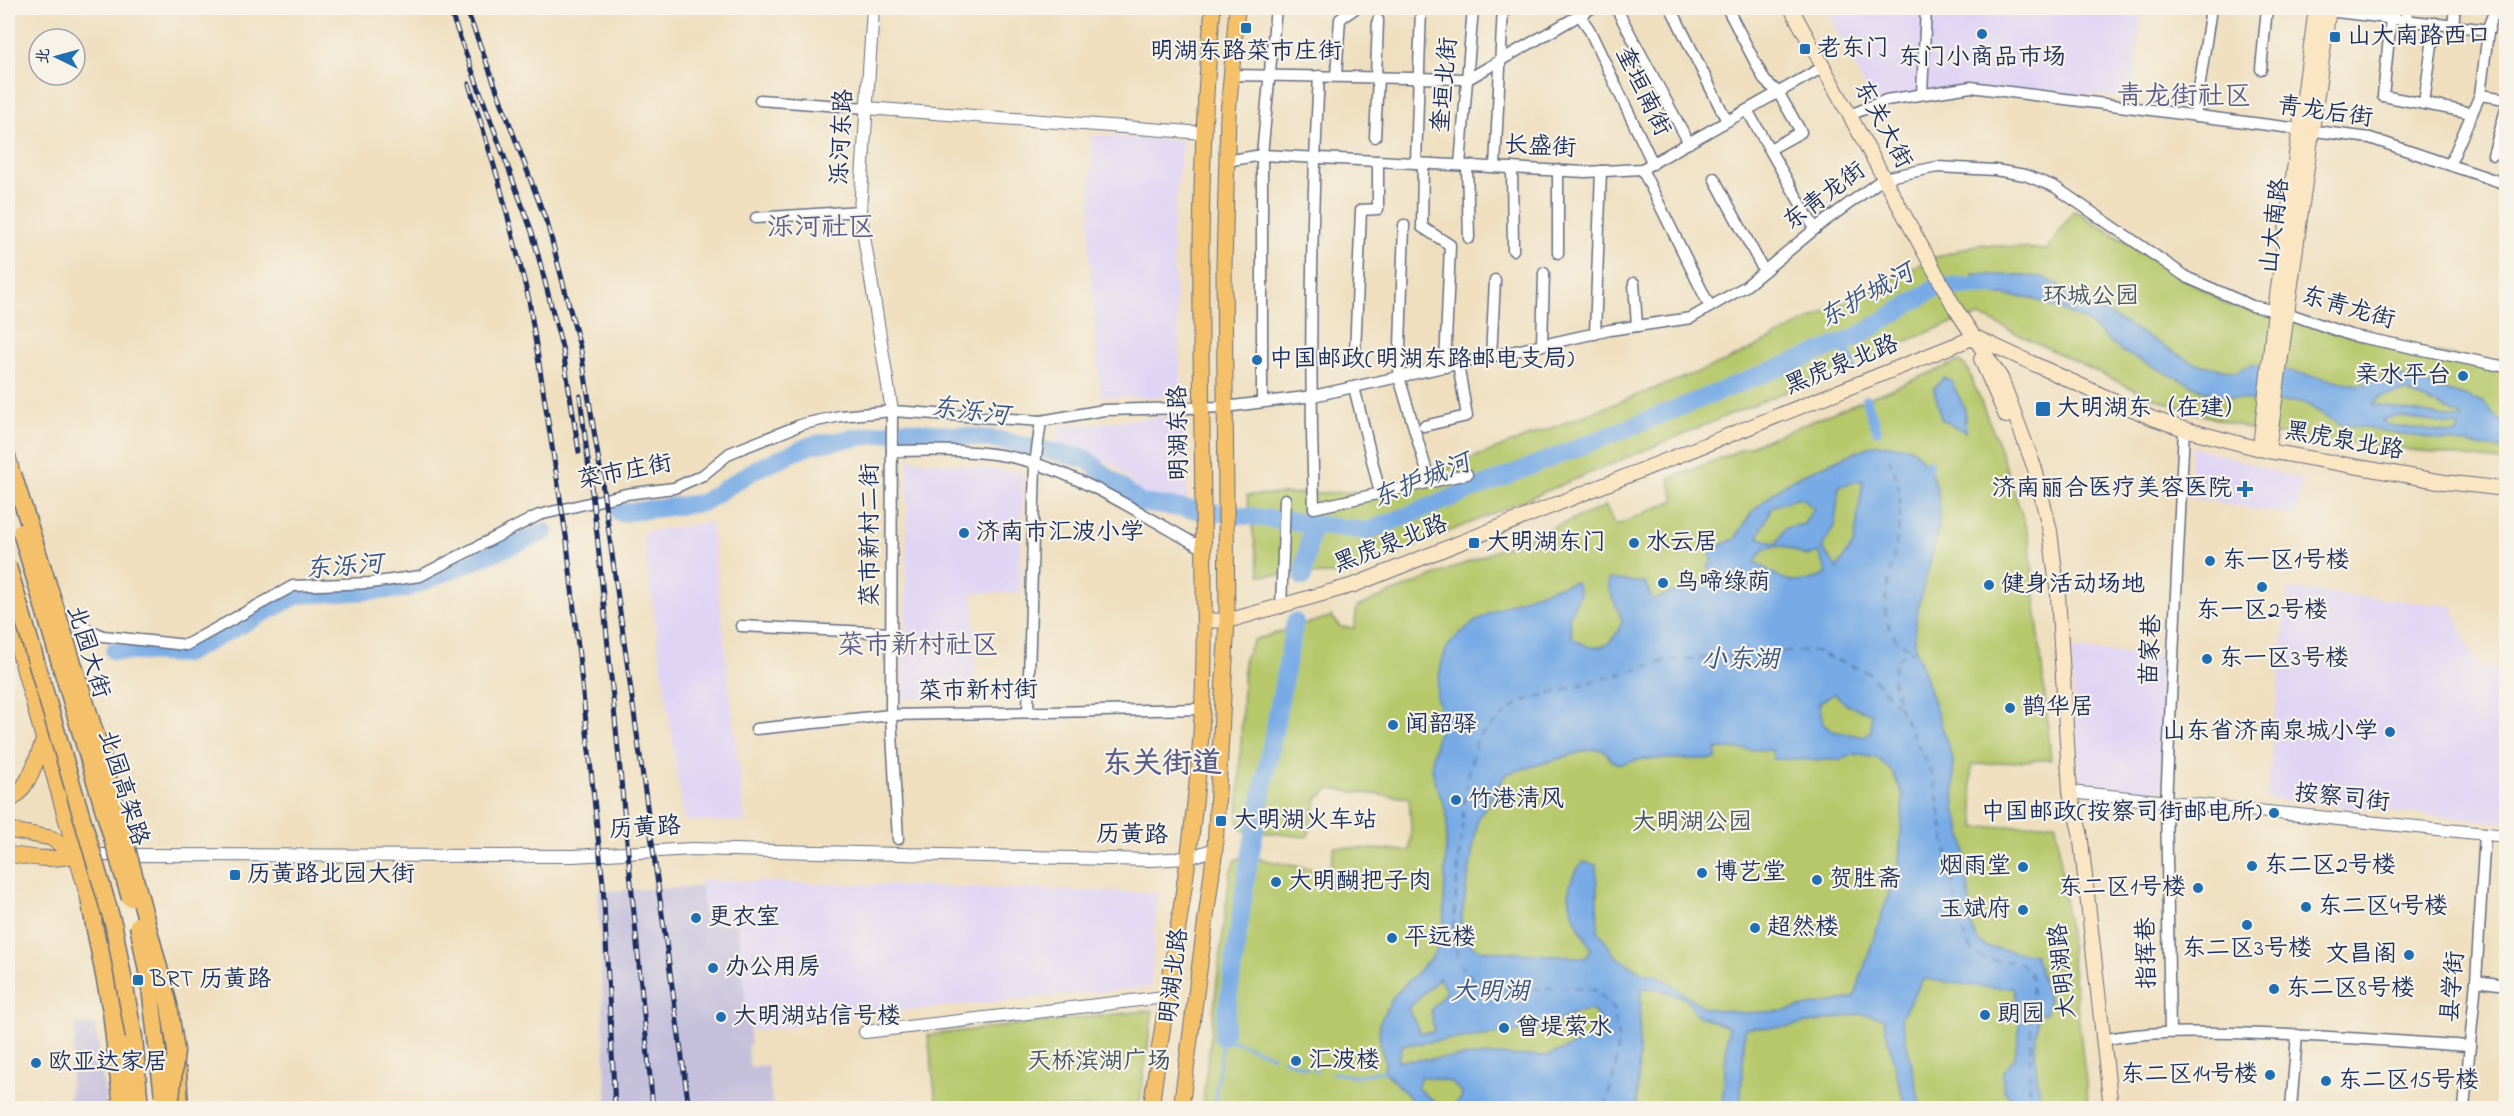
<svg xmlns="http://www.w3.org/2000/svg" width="2514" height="1116" viewBox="0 0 2514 1116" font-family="'Indie Flower','LXGW WenKai TC',sans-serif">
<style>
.built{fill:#e0d4f4}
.industrial{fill:#c4c0db}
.green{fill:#b6c86b;stroke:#687c64;stroke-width:1.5}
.water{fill:#78abe5;stroke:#4a6da2;stroke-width:1.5;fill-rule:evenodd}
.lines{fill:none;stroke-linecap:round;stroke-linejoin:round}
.stream{stroke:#78abe5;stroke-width:3}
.canal{stroke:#78abe5;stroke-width:10}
.river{stroke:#78abe5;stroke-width:18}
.ferry{stroke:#375486;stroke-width:1.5;stroke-dasharray:8 6;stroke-linecap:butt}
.minor-casing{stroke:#656d80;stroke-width:13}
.tertiary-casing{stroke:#656d80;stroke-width:14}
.secondary-casing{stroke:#656d80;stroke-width:16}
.primary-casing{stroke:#656d80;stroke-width:17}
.trunk-casing{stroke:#656d80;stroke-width:19}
.minor{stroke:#fff;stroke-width:10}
.tertiary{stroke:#fff;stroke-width:12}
.secondary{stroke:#fbe6c3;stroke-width:14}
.primary{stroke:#f4c16a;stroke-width:15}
.trunk{stroke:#f4c16a;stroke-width:16}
.rail-casing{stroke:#1b2f5e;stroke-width:5}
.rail{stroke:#f7f3e8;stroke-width:3;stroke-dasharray:9;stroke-linecap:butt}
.trunk-bridge-casing{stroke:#656d80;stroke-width:19;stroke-linecap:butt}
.trunk-bridge{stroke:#f4c16a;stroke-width:16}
.poi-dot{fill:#1f6fb2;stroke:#f7f3e8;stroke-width:2}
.labels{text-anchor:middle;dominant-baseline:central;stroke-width:4.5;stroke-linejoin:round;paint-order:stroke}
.poi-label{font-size:24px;fill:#1b2f5e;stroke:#f7f3e8;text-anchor:start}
.street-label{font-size:24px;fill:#1b2f5e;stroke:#f7f3e8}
.park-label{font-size:24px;fill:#425561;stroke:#f7f3e8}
.water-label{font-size:26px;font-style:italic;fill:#375486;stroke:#f7f3e8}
.quarter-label{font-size:27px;fill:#595e8b;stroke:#f7f3e8}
.district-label{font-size:30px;font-weight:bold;fill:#595e8b;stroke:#f7f3e8}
</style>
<rect width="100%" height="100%" fill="#f7f3e8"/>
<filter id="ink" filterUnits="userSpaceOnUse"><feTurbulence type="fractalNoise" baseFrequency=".0167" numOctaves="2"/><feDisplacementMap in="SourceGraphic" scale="12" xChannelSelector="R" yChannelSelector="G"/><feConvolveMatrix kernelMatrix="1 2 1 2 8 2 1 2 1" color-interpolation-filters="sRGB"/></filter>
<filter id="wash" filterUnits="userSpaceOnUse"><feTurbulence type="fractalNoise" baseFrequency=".008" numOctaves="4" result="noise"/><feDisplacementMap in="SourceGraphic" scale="24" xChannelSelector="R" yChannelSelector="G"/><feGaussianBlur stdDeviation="1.35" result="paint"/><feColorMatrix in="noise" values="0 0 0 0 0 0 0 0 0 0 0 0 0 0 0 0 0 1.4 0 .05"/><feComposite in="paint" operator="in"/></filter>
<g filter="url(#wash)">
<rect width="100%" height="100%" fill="#efdfbf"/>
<g class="built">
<path d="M1825,8H2142L2132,96L1922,93L1874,105Z"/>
<path d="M1092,135L1183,140L1172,234L1182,397H1101L1089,255Z"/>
<path d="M1186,415L1187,500L1143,495L1114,464L1055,443L1060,426Z"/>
<path d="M2192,446L2302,480L2296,516L2189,498Z"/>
<path d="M908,459L1023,473L1020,593H973L976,694L904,699Z"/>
<path d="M711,522L745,822L684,821L642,532Z"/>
<path d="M2288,589L2452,606L2478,667L2506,670V823L2267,799Z"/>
<path d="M2071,649L2167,657L2162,791L2080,786Z"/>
<path d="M700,880L1157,893L1151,987L826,1018L792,1028L749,1030L737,923L712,925L704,916Z"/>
</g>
<g class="industrial">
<path d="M701,887L704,916L711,915L712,925L737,923L751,1045L747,1046L750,1067L767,1065L773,1108H607L598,891Z"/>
<path d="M76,1023L95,1026L107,1108H68Z"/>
</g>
<g class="green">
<path d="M2074,210L2228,305L2399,347L2506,365V462L2262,432L2192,412L2139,392L1980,316L1943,326L1347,574L1260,575L1247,495L1386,491L1727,361L1933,258L1979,244L2047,250Z"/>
<path d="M1960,361L1967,368L1996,438L2029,536L2051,759L1971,765V786L1976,828L2056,823L2089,1108H1202L1230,873L1235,860L1244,856L1305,868L1330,870L1334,847L1410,851L1411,826L1409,798L1330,789L1317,799L1309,834L1306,837L1242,830L1238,821L1244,659L1254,640L1332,616L1340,627L1354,628L1357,607L1606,506L1615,526L1675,500L1669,479Z"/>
<path d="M1153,1010L1139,1108H937L928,1035Z"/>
</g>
<g class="water">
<path d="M1973,274L2044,277L2193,363L2236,372L2251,364L2358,385L2397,375L2483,402L2499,420L2506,419V450L2339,424L2303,402L2252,401L2206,392L2121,351L2086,321L2032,298L1982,293ZM2405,391L2463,417L2462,420L2373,404L2378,398ZM2396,416L2458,426L2459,430L2456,434L2389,425L2382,420Z"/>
<path d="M1944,378L1951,381L1965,409V432L1941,419L1934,388Z"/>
<path d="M1873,445C1885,445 1899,444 1910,448C1917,451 1921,458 1925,464C1966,519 1906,591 1916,650L1953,760L1955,809L1964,840L1972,928L1976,938L1986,947L2035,955L2049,1001L2046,1014L2038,1013L2035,1048L2039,1108H2009L2012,1100L2003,1088V1072C2025,1050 2020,1016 2013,988L1983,987L1923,979L1901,1017L1921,1108H1905L1883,1018L1859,1014L1786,1027L1745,1028L1740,1108H1722L1728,1027L1697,1015L1685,998L1659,989L1641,988L1637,1108H1450L1461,1099L1462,1093L1451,1082L1421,1076L1417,1088L1442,1108H1420L1384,1071L1385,1061L1380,1046L1379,1024L1393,997L1432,957L1443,939L1447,818C1445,800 1434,786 1432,768C1431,745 1447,719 1436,697C1439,683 1440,656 1450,644C1475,612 1538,591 1576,582L1580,594L1569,617L1572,637C1595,656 1612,648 1622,622C1620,608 1605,591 1609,579L1645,583L1653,600L1712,577L1707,566L1713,563L1709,551L1735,539L1752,512L1780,487L1801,475ZM1863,480L1854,543L1837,568L1822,548L1835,524L1839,486ZM1799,497L1814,508L1804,524L1785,528L1776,544L1758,537L1772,507ZM1783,546L1806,556L1819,552L1827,574C1791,589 1787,581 1755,562L1765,548ZM1834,693L1847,705L1871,713V731L1865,737L1832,731L1823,724L1819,703ZM1592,749L1604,750L1612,761L1621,764L1643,759H1716V749L1772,750L1773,759L1839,760L1856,754L1879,759L1893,773L1903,796L1899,863L1854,998L1783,1011L1743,1013L1705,1008L1659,976L1641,972L1614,955L1598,930L1596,865L1584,862C1555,888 1575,921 1591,948L1586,958L1479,950L1465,940L1461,921L1478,819L1506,774ZM1439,978L1446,991L1431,1010L1434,1032L1420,1033L1408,1009ZM1592,1010L1598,1017L1597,1036L1547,1056L1491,1055L1398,1061L1402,1045L1542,1029L1577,1012Z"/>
</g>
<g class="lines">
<g class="stream">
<path d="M1282,1059L1307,1068"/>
<path d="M1313,1070L1317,1071"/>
<path d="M1332,1073L1355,1076L1384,1071"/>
<path d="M1214,1108L1223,1037L1273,1056"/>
</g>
<g class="canal">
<path d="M1843,342L1852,368"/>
<path d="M1866,400L1877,430"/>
<path d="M1928,467L1929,464"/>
</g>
<g class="river">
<path d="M620,513L702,503L756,469L811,445L904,430L999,440L1086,459L1140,503L1368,531L1857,337L1937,287L2003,285"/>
<path d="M1303,577L1312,525"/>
<path d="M114,651L185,654L298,595L405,589L545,532"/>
<path d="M1223,1037L1247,872L1295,622"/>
</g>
<g class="ferry">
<path d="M1888,457C1910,497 1897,538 1889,579C1887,590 1884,605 1886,616C1887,625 1894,634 1897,642L1916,650L1904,654L1895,661L1893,680L1900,709L1934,778L1961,930C1965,936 1968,945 1973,951C1990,971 2019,948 2032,979L2029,1108"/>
<path d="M1605,1108L1615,1072L1618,1037L1613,1008L1595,990L1574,987L1498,990L1475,981L1459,964L1453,934L1458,870L1466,786L1477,738L1520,702L1666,661L1810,650L1868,672L1900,709"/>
</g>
</g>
</g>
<g filter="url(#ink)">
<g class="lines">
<g class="minor-casing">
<g id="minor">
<path d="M1575,8L1589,29L1653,164"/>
<path d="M1616,8L1689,143"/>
<path d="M1671,8L1727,121"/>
<path d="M1727,8L1765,81L1778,92L1801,132L1770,149"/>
<path d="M2328,11L2489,30"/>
<path d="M2391,18L2383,96L2472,113"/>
<path d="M2406,20L2407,8"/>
<path d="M2453,25L2455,8"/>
<path d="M2261,69L2267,8"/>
<path d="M1231,75L1468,79L1592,8"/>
<path d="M1319,76C1311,220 1309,364 1314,508L1467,474"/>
<path d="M1336,76L1340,19L1356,8"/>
<path d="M1376,77L1378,20"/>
<path d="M1922,93L1926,8"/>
<path d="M2480,95L2506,99"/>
<path d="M760,100L866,108"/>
<path d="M2424,104L2435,23"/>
<path d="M1747,110L1815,229"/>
<path d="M1850,115L1886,100L1971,87L2370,138L2506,184"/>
<path d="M2195,116L2211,8"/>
<path d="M1375,137L1378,77"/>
<path d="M2493,155L2506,109"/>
<path d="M1226,161L1262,155L1585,172L1642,169L1825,66"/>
<path d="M1416,163L1421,8"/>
<path d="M1423,164L1422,227L1450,245L1445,367"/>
<path d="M2450,164L2480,95L2489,25L2496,8"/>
<path d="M1460,165L1473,8"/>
<path d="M1467,166L1469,238"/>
<path d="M1495,167L1503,8"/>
<path d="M1512,168L1513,250"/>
<path d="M1642,169L1710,307"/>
<path d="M1714,178L1764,271"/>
<path d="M756,218L860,211"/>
<path d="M1404,225L1399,377L1430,482"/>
<path d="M1558,253V170"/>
<path d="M1634,283L1637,326"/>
<path d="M1595,334L1601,171"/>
<path d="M1542,345L1544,273"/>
<path d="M1355,353L1361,210L1378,209V161"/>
<path d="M1491,357L1495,280"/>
<path d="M1354,387L1380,493"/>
<path d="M1262,402V155L1276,8"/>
<path d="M892,411L891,715L898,839"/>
<path d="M1424,426L1467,416L1458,364"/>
<path d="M892,451C934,450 983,449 1024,460C1088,478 1146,517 1204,549"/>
<path d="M1281,608L1285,499"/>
<path d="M57,615L103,636L186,645L293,586L370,583L420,576L539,515L626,494L674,488L703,475L730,453L803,424L840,416L892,411L1041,421L1104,410L1225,407L1313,396L1610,330L1691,318L1746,286L1821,224L1884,178L1937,167L1995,170L2025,175L2055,187L2188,278L2252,306L2287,313L2350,335L2506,367"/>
<path d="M741,626L891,633"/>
<path d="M1028,712L1035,464L1041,421"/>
<path d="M756,729L891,715L1202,709"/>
<path d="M2476,981L2506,985"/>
<path d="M2170,1032L2166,802L2184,429"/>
<path d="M2102,1040C2146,1031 2190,1032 2235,1033C2313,1035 2391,1041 2470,1046"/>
<path d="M2291,1108L2297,1035"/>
<path d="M2464,1108L2476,981L2485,833"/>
</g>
</g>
<g class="tertiary-casing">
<g id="tertiary">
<path d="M873,8L860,211L892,411"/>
<path d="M866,108L1204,133"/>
<path d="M2070,792L2506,836"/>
<path d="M87,855L573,856L692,849L1151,860L1188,858L1215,849"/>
<path d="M865,1032L1165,997"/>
</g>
</g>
<g class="secondary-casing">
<g id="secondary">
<path d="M1791,8L1955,308L2001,378L2035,469L2050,531L2058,595L2070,792L2080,832L2111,1108"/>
<path d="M1981,359L2006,416"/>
<path d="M2260,447L2275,310L2316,8"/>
<path d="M2268,451L2329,8"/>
<path d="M1204,620L1227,621L1354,585L1975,337L2152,418L2184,429L2268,451L2444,482L2506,489"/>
</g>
</g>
<g class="primary-casing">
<g id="primary">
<path d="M8,456L15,484"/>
<path d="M8,612L90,904L96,914"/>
<path d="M8,802C29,789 36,761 44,739"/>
<path d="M8,830L51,838L76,855"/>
<path d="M8,854C31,858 53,861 76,855"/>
<path d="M106,949L125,1039L131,1108"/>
<path d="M1151,1108C1167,984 1193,860 1201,734C1206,659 1204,582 1203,507C1201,341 1196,173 1213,8"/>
<path d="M1181,1108L1215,849L1227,621L1224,266L1228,115L1237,8"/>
</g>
</g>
<g class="trunk-casing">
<g id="trunk">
<path d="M90,904L111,1011L122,1108"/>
<path d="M134,1037L140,1108"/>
<path d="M178,1071L180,1108"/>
</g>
</g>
<use href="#minor" class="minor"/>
<use href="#tertiary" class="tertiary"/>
<use href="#secondary" class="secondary"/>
<use href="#primary" class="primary"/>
<use href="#trunk" class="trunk"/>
<g class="rail-casing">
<g id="rail">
<path d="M449,8L532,232L563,351L579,452"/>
<path d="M466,8L548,226L581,351L600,468L689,1108"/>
<path d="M469,84L499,182L529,300L567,542L603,884L615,1108"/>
<path d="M580,396L597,534L653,1108"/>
</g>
</g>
<use href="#rail" class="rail"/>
<g class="trunk-bridge-casing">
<g id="trunk-bridge">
<path d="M13,474L100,748L169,1005L176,1051L170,1108"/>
<path d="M21,532L130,898"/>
<path d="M8,566L114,927L134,1037"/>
<path d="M138,925L150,987L163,1096"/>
</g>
</g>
<use href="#trunk-bridge" class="trunk-bridge"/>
</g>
</g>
<g class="poi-dot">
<rect x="1240" y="22" width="12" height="12" rx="3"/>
<circle cx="1982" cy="34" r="6"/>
<rect x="2329" y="31" width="12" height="12" rx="3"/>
<rect x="1799" y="43" width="12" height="12" rx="3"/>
<circle cx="1257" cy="360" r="6"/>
<circle cx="2463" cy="376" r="6"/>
<rect x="2035" y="401" width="16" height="16" rx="3"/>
<path d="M2242 480h6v6h6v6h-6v6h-6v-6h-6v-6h6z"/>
<circle cx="964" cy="533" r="6"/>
<rect x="1468" y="537" width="12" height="12" rx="3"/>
<circle cx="1634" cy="543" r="6"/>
<circle cx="2210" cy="561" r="6"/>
<circle cx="1663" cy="583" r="6"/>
<circle cx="1989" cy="585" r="6"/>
<circle cx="2262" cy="587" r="6"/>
<circle cx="2207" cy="659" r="6"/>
<circle cx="2010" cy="708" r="6"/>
<circle cx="1393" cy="725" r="6"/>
<circle cx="2390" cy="732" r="6"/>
<circle cx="1456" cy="800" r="6"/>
<circle cx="2274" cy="813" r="6"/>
<rect x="1215" y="815" width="12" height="12" rx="3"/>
<circle cx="2252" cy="866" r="6"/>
<circle cx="2023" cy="867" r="6"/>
<circle cx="1702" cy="873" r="6"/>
<rect x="229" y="869" width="12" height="12" rx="3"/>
<circle cx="1817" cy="880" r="6"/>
<circle cx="1276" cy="882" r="6"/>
<circle cx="2198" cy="888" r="6"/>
<circle cx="2306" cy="907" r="6"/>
<circle cx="2023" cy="910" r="6"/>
<circle cx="696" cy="918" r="6"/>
<circle cx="2247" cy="925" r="6"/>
<circle cx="1755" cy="928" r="6"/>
<circle cx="1392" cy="938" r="6"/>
<circle cx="2409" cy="955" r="6"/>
<circle cx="713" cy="968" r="6"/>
<rect x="132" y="974" width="12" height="12" rx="3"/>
<circle cx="2274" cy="989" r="6"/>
<circle cx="1985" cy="1015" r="6"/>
<circle cx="721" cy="1017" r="6"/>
<circle cx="1504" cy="1028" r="6"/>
<circle cx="1296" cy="1061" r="6"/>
<circle cx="36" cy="1063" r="6"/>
<circle cx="2270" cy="1075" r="6"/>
<circle cx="2326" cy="1081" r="6"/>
</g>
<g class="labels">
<g class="poi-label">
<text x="2347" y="37">山大南路西口</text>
<text x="1817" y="49">老东门</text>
<text x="1246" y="52" text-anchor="middle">明湖东路菜市庄街</text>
<text x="1982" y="58" text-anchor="middle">东门小商品市场</text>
<text x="1269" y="360">中国邮政(明湖东路邮电支局)</text>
<text x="2451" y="376" text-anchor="end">亲水平台</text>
<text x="2056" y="409">大明湖东（在建）</text>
<text x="2232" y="489" text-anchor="end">济南丽合医疗美容医院</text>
<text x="976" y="533">济南市汇波小学</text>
<text x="1486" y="543">大明湖东门</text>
<text x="1646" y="543">水云居</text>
<text x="2222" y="561">东一区1号楼</text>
<text x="1675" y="583">鸟啼绿荫</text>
<text x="2001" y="585">健身活动场地</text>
<text x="2262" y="611" text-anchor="middle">东一区2号楼</text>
<text x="2219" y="659">东一区3号楼</text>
<text x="2022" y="708">鹊华居</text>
<text x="1405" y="725">闻韶驿</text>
<text x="2378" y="732" text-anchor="end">山东省济南泉城小学</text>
<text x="1468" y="800">竹港清风</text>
<text x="2262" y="813" text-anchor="end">中国邮政(按察司街邮电所)</text>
<text x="1233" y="821">大明湖火车站</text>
<text x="2264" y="866">东二区2号楼</text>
<text x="2011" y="867" text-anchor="end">烟雨堂</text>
<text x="1714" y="873">博艺堂</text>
<text x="247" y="875">历黄路北园大街</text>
<text x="1829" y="880">贺胜斋</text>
<text x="1288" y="882">大明醐把子肉</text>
<text x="2186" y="888" text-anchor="end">东二区1号楼</text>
<text x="2318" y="907">东二区4号楼</text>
<text x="2011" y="910" text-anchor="end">玉斌府</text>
<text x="708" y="918">更衣室</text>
<text x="1767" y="928">超然楼</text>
<text x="1404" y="938">平远楼</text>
<text x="2247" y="949" text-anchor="middle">东二区3号楼</text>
<text x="2397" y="955" text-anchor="end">文昌阁</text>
<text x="725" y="968">办公用房</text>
<text x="150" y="980">BRT 历黄路</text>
<text x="2286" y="989">东二区8号楼</text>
<text x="1997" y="1015">朗园</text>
<text x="733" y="1017">大明湖站信号楼</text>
<text x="1516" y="1028">曾堤萦水</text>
<text x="1308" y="1061">汇波楼</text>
<text x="48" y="1063">欧亚达家居</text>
<text x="2258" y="1075" text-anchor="end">东二区14号楼</text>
<text x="2338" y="1081">东二区15号楼</text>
</g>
<g class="street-label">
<text transform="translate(1446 85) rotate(-85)">奎垣北街</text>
<text transform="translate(1642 92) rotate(64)">奎垣南街</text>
<text transform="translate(2325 113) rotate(8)">青龙后街</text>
<text transform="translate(1882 125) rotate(62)">东关大街</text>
<text transform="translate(843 137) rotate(-87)">泺河东路</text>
<text transform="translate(1540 148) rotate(3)">长盛街</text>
<text transform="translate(1825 197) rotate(-37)">东青龙街</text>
<text transform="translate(2276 226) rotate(-83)">山大南路</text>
<text transform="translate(2348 309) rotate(16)">东青龙街</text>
<text transform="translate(1842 366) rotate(-22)">黑虎泉北路</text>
<text transform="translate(1180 433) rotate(-91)">明湖东路</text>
<text transform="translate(2344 442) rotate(10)">黑虎泉北路</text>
<text transform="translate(625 473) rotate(-11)">菜市庄街</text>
<text transform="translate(871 535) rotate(-90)">菜市新村二街</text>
<text transform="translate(1391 545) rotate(-21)">黑虎泉北路</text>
<text transform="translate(2152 650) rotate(-87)">苗家巷</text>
<text transform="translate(87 652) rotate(73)">北园大街</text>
<text transform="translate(978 692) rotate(-1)">菜市新村街</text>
<text transform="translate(122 788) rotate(73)">北园高架路</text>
<text transform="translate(2342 799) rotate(6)">按察司街</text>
<text transform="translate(645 829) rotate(-3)">历黄路</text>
<text transform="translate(1132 836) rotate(1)">历黄路</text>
<text transform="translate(2148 953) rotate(-91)">指挥巷</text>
<text transform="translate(2064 971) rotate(-96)">大明湖路</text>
<text transform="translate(1175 976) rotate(-83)">明湖北路</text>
<text transform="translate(2454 987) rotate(-85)">县学街</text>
</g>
<g class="park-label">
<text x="2091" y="297">环城公园</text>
<text x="1692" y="823">大明湖公园</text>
<text x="1099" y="1062">天桥滨湖广场</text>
</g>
<g class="water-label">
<text transform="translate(1867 297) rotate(-29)">东护城河</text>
<text transform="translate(970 413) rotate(7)">东泺河</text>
<text transform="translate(1422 482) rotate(-22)">东护城河</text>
<text transform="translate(344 568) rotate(-4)">东泺河</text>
<text x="1740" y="661">小东湖</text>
<text x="1490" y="993">大明湖</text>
</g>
<g class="quarter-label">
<text x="2184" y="97">青龙街社区</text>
<text x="821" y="228">泺河社区</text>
<text x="918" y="646">菜市新村社区</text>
</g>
<g class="district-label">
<text x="1162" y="765">东关街道</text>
</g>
</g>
<rect width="2514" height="1116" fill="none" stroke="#f7f3e8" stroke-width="30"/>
<g transform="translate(57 57) rotate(275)"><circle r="28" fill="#f7f3e8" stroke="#9fa5b1" stroke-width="1.5"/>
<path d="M0-4.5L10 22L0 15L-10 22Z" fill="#1f6fb2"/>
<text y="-9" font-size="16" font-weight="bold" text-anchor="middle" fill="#1b2f5e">北</text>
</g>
</svg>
